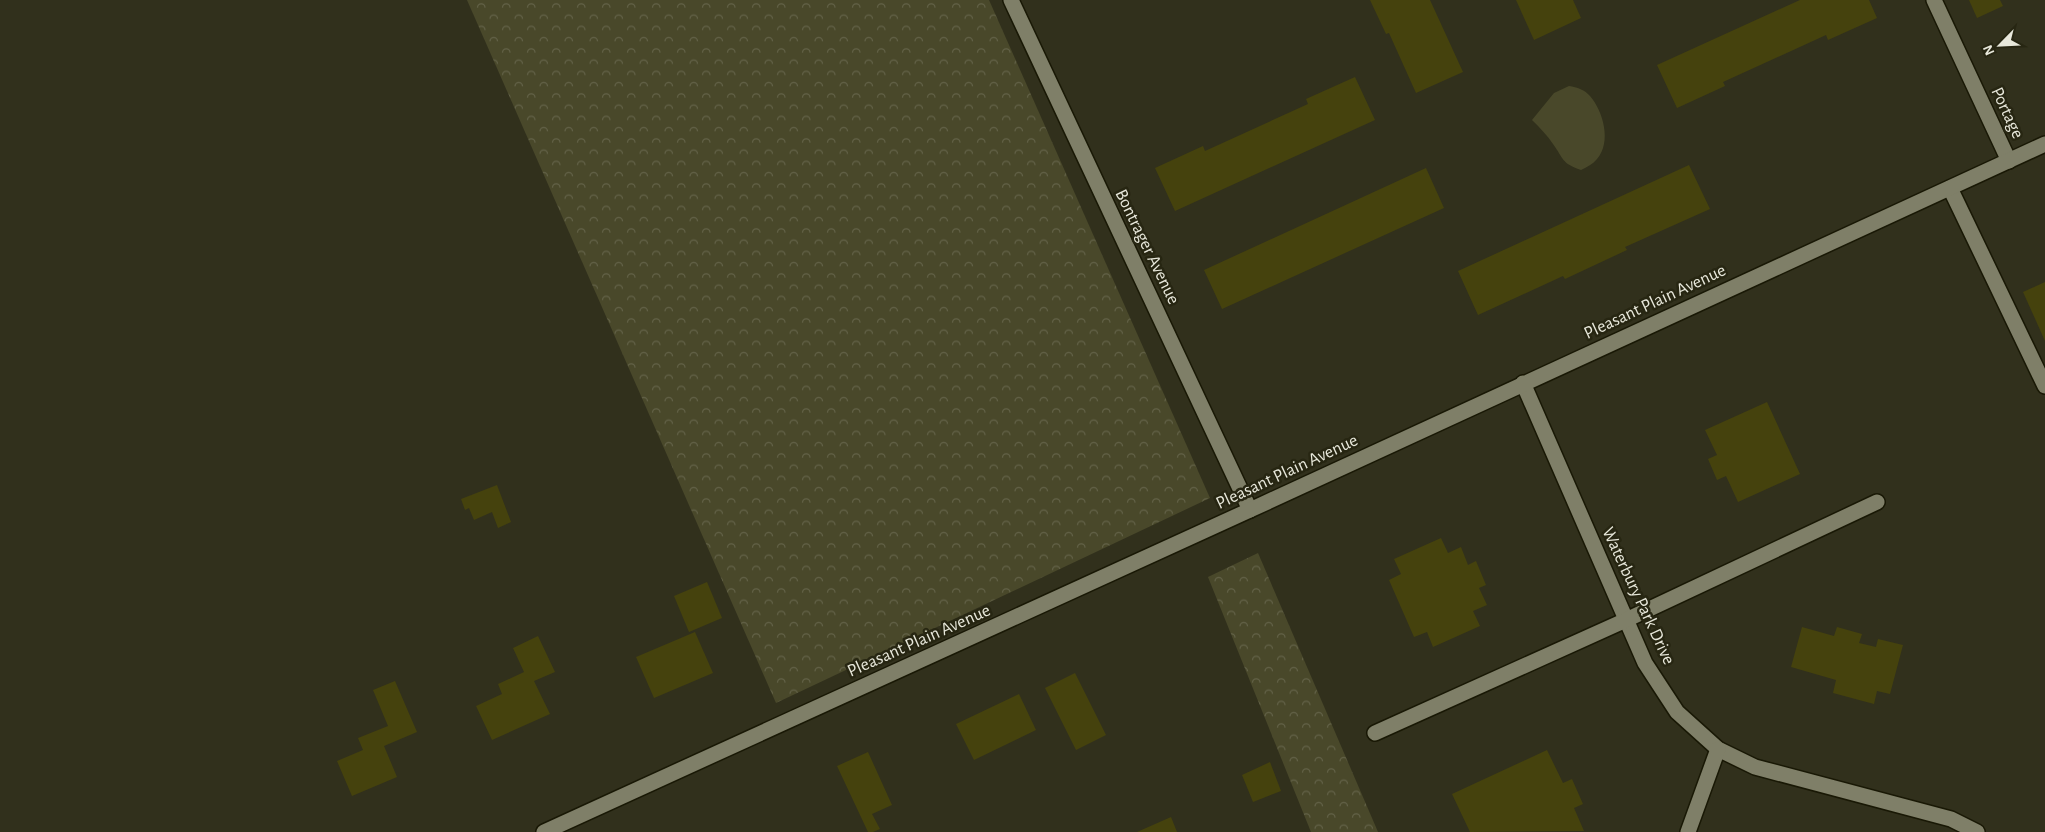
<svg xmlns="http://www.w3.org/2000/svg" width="2045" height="832" viewBox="0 0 2045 832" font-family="'Alegreya Sans',sans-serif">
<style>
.forest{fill:url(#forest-crowns)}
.park{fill:#49482a}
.building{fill:#45420d}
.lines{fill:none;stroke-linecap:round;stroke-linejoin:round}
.minor-casing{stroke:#191805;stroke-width:18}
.minor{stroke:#7f7f68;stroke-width:15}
.labels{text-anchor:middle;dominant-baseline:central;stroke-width:5;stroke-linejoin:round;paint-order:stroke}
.street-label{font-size:18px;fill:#e8e8db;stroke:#272612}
</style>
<defs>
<pattern id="forest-crowns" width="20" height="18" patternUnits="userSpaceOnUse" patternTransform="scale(1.25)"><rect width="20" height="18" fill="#49482a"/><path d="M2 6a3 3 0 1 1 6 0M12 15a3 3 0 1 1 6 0" fill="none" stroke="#636248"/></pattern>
</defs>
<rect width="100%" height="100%" fill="#31301c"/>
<g class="forest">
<path d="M467,0H989L1210,498L776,703Z"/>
<path d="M1258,553L1378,832H1311L1208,577Z"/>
</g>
<path class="park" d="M1569,86C1577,87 1585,90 1590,96C1603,111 1612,142 1597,159C1593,164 1587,167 1581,170C1561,163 1564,159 1553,144C1547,135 1540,128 1532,120L1554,93Z"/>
<g class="building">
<path d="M1370,0H1430L1463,72L1416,93L1389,33L1386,34Z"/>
<path d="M1516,0H1573L1581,18L1534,40Z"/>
<path d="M1800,0H1869L1877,18L1828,40L1826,35L1723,82L1725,86L1677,108L1657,65Z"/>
<path d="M1969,0H2000L2003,6L1977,18Z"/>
<path d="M1355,77L1375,120L1175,211L1155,168L1203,146L1205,151L1308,104L1306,99Z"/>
<path d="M1689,165L1710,209L1625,247L1627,250L1565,279L1563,276L1478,315L1458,271Z"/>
<path d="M1426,168L1444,208L1222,309L1204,270Z"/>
<path d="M2045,282V341L2023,292Z"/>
<path d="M1767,402L1800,474L1738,502L1726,476L1717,480L1708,459L1717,455L1705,430Z"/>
<path d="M497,485L511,522L498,528L492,512L474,520L469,508L465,510L461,499Z"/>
<path d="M1441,538L1448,553L1461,547L1468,565L1476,561L1486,585L1479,588L1487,605L1473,611L1480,626L1433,647L1427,632L1414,637L1389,580L1401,574L1394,559Z"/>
<path d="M707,582L722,618L689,632L674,596Z"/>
<path d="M1802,627L1834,636L1837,627L1862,634L1859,643L1876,647L1878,639L1903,645L1890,694L1877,691L1874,704L1833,693L1836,680L1791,667Z"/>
<path d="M695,632L713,673L654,698L636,657Z"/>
<path d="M538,636L555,672L534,681L550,714L492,740L476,706L502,694L498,684L524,672L513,648Z"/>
<path d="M1075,673L1106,735L1076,750L1045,688Z"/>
<path d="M395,681L417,732L384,746L397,777L352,796L337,761L363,750L358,738L388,726L373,690Z"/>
<path d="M1019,694L1036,730L974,760L956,724Z"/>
<path d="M1547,750L1563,783L1572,779L1583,804L1574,808L1584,831L1470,832L1452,794Z"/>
<path d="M868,752L892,805L872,814L880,829L873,832H868L837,766Z"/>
<path d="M1270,762L1281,791L1253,802L1242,775Z"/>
<path d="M1171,817L1177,832H1137Z"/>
</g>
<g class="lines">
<g class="minor-casing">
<g id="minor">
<path d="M1011,0L1250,510"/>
<path d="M1934,0L2009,161"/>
<path d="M1950,188L2045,386"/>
<path d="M1523,383L1645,663L1677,712L1718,749L1755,767L1951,819L1977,832"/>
<path d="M1375,733L1626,620L1877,502"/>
<path d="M544,832L1250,510L2045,144"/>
<path d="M1688,832L1718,749"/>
</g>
</g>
<use href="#minor" class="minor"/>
</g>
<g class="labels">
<g class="street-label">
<text transform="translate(2007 113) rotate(65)">Portage</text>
<text transform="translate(1147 247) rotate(64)">Bontrager Avenue</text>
<text transform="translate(1655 302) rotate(-25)">Pleasant Plain Avenue</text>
<text transform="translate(1287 472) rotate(-25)">Pleasant Plain Avenue</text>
<text transform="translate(1638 596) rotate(65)">Waterbury Park Drive</text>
<text transform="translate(919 641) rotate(-24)">Pleasant Plain Avenue</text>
</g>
</g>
<g transform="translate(2000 45) rotate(246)" stroke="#272612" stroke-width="4" paint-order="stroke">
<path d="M0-4L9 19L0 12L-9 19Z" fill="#e8e8db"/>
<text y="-8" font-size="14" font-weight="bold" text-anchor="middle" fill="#e8e8db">N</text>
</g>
</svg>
